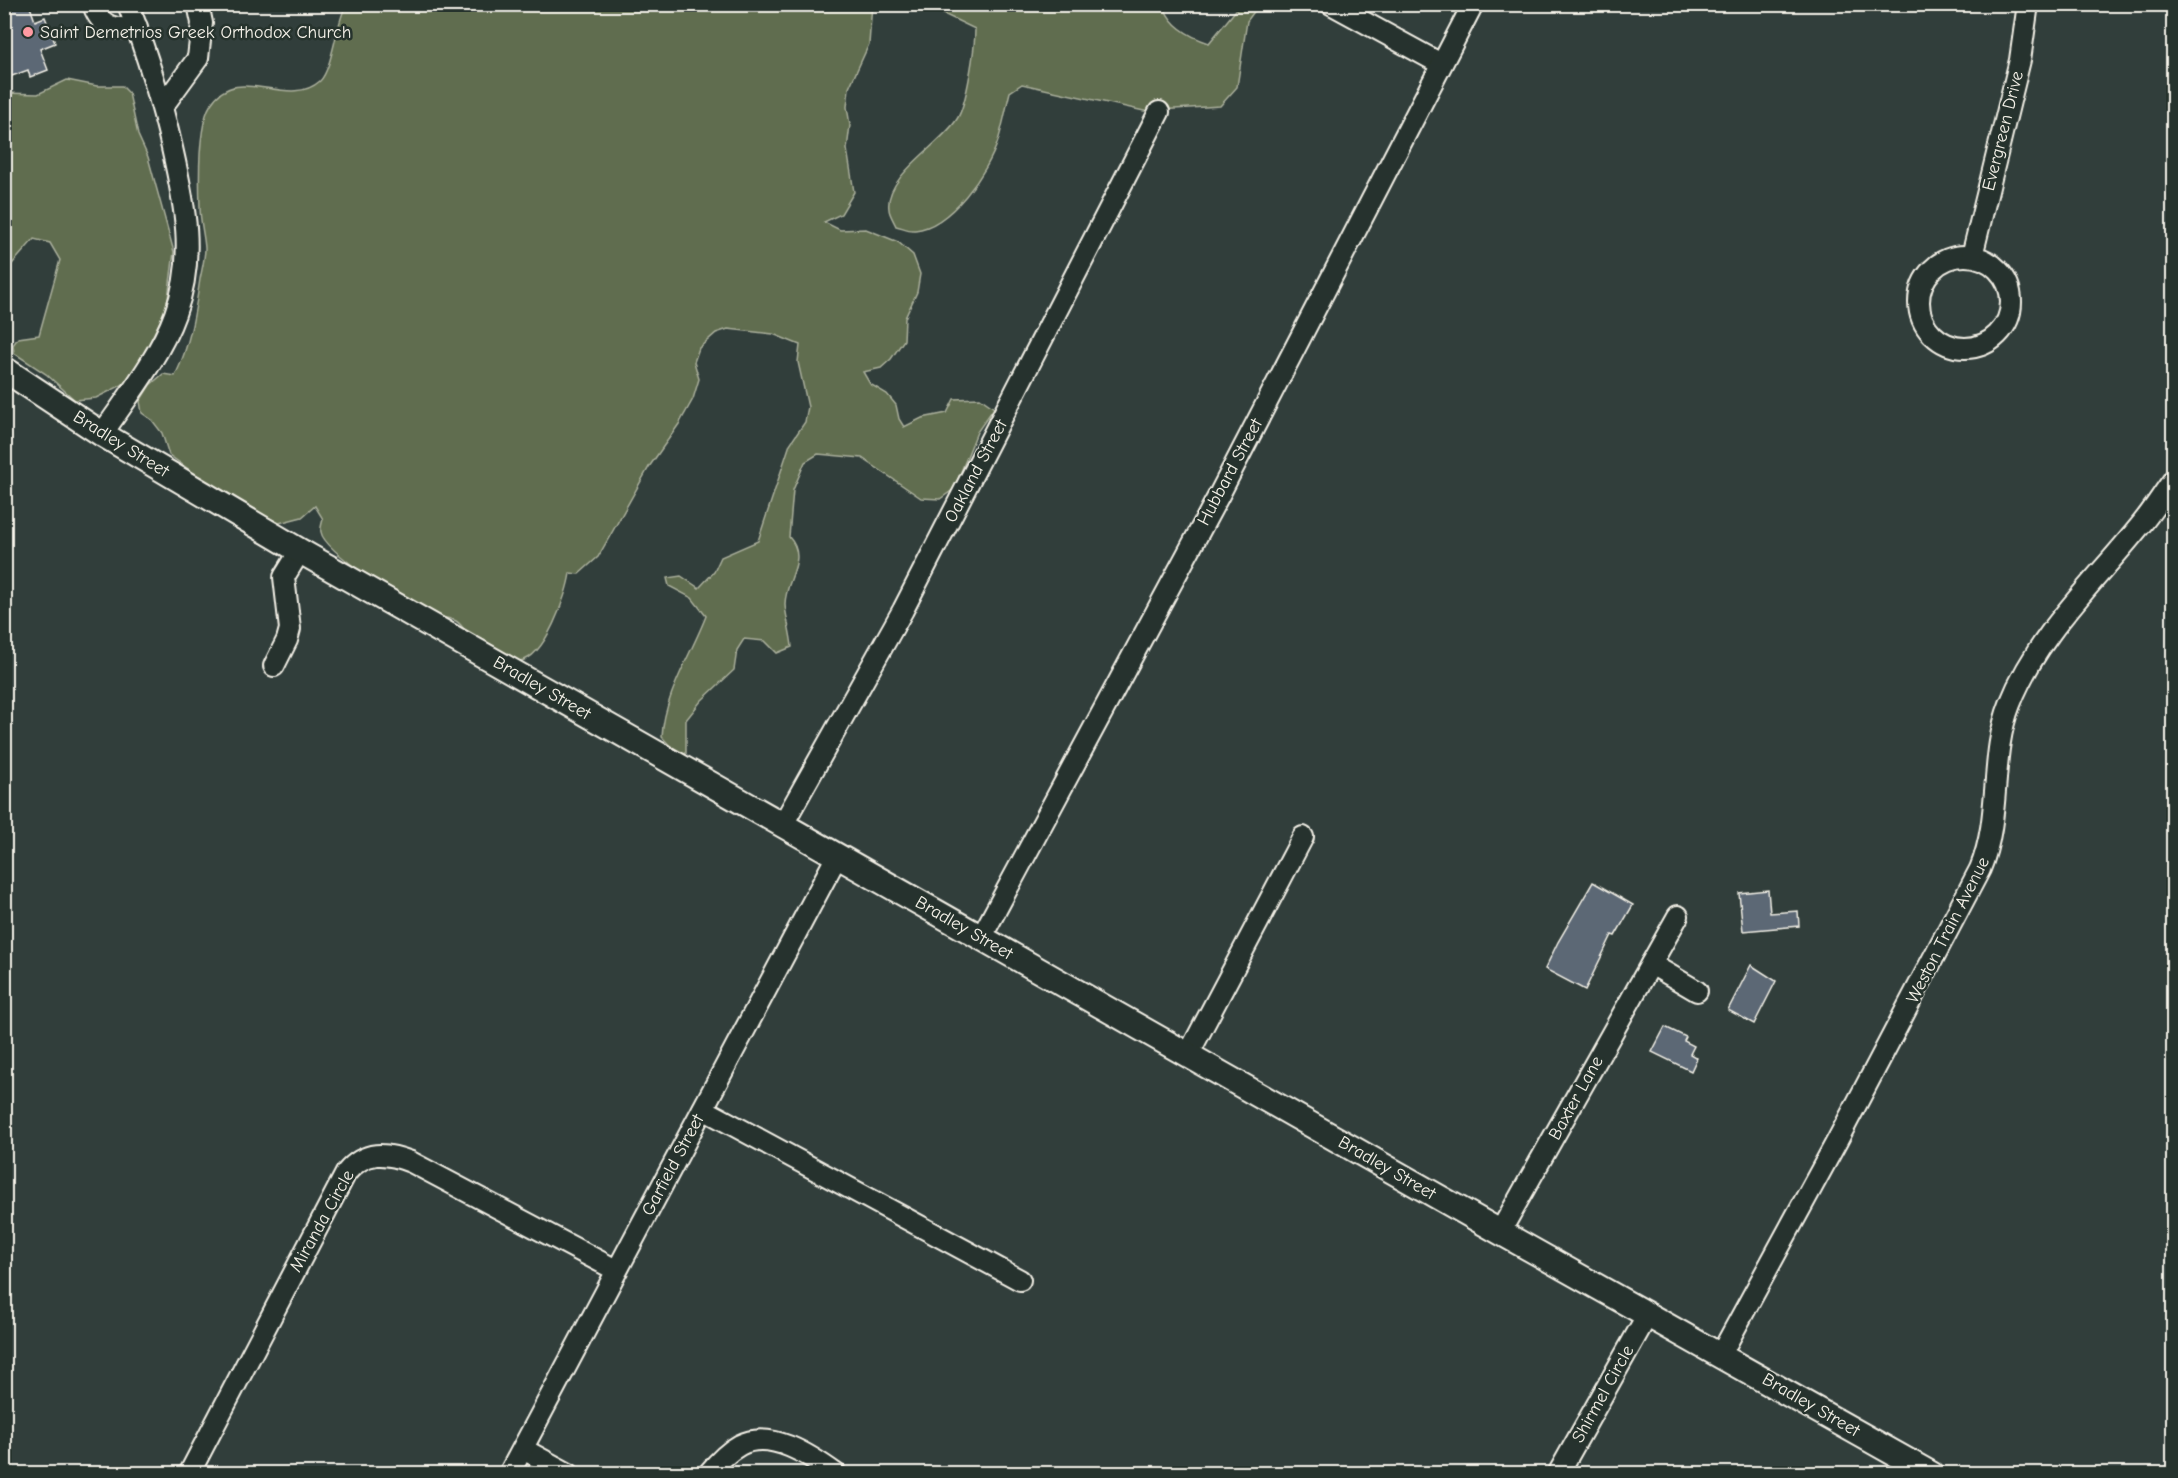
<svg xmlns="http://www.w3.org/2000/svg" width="2178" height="1478" viewBox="0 0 2178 1478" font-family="'Comic Neue',sans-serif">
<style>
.green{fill:#606d4f;stroke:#aaaf9c;stroke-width:1.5}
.building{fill:#5b6875;stroke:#f4f1e8;stroke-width:1.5}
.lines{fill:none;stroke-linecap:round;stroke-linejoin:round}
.minor-casing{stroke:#f4f1e8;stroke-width:24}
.major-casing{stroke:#f4f1e8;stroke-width:28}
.minor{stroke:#26332d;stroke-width:20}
.major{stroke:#26332d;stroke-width:24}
.poi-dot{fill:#ff9aa2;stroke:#26332d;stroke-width:2}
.labels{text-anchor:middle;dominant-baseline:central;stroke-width:5;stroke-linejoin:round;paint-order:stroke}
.poi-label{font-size:18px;fill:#f4f1e8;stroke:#26332d;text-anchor:start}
.street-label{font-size:18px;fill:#f4f1e8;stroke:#26332d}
</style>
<rect width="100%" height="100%" fill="#313e3b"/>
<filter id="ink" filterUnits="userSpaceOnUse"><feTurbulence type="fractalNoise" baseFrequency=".0167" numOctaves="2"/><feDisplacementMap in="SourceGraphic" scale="12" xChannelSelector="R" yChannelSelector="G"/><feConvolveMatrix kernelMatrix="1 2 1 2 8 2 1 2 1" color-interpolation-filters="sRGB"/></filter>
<g filter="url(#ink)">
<g class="green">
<path d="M872,4L869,44L849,88L847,107L850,125L847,149L854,192L841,214L824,222L840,230L866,229L898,242L913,255L920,274L917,292L905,318L904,340L891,359L881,368L863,372L870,384L887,394L896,405L899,419L904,427L922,418L947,413L954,399L980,398L994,408L977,432L954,489L940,499L921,498L862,458L818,454L805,462L793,490L789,537C809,559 785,580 785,604C785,613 791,634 792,647L777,653L765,641L744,639L737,650L734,670L701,701L686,720V754L675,751L662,737C664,695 691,655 706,616L692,598L669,586L667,578L681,576L699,588L714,572L721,557L758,541L790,444L805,422L808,407L798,362L800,345L773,334L728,329L716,333L699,348L694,362L699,379L693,399L679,424L649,467L598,557L579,574L570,573C567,595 545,658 520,661C509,663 478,641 469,634C464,630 461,624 456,621C449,617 440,618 433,615C413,608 324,552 321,532C320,529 322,523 323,519L315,506L302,517L279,523L226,496L169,455L162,433L152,420L142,413L140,401L150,385L163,374L175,376C190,345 195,313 200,279C202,269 205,258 205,248C204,234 200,221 200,207C199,182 198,124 211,104C237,62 288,110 320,81C332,70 336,24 346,5Z"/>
<path d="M1108,4L1119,11L1137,5H1167L1165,9C1172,27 1191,37 1209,43L1240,5L1256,9L1247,21L1237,87L1220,106L1144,111L1022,84L1010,92C1006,108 1003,125 998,141C988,172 950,227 915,230C909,231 902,227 896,226C894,221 889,214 889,209C884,176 942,144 957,119C967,104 975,48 975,29L925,5Z"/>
<path d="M67,80L97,86H122L129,93L138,135L148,157L174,252L167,306L132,380L96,398L75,400L46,374L14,353L13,345L18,338L39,335L60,260L50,243L34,239L5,272V93L38,94Z"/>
</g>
<g class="building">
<path d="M4,4H29L35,21L45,17L55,43L40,49L48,70L30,77L28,70L4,79Z"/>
<path d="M1593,882L1633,905L1615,936L1612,935L1585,990L1545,969L1558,942Z"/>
<path d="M1768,890L1770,913L1798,911L1799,926L1743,931L1739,893Z"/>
<path d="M1751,965L1776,981L1754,1024L1728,1010Z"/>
<path d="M1665,1027L1686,1037L1684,1041L1694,1046L1690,1054L1697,1058L1691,1071L1652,1052Z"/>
</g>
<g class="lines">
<g class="minor-casing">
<g id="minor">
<path d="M93,4C100,27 115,31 137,27"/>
<path d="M1331,4L1441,64"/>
<path d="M163,106L198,58L202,23L198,4"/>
<circle cx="1965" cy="302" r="46"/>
<path d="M1972,256L2020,60L2028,4"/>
<path d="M102,434C127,398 161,354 175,314C196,257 185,205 172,148C161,99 146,52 128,4"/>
<path d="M274,666L287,640L290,629L284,577L300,551"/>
<path d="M783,824L903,610L1159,112"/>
<path d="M982,936L1219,495L1473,4"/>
<path d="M1651,964L1697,991"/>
<path d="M1188,1055L1303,837"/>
<path d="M703,1109L1020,1280"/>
<path d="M1500,1232L1678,916"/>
<path d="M1721,1354L1837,1141L1980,869C2002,816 1989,757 2010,704C2037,635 2093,584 2139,527C2152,512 2162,495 2174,479"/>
<path d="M523,1449L569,1474"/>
<path d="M189,1474L346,1173C365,1150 386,1152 411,1162L616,1270"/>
<path d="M509,1474L837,856"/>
<path d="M708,1474C717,1463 727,1452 740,1445C771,1429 811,1456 836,1474"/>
<path d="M1558,1474L1648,1314"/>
</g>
</g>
<g class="major-casing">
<path id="major" d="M4,369L102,434L300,551L1500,1232L1931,1474"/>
</g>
<use href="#minor" class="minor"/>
<use href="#major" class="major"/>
</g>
</g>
<circle class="poi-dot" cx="28" cy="32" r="6"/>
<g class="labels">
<g class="poi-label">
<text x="40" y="32">Saint Demetrios Greek Orthodox Church</text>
</g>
<g class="street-label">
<text transform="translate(2003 131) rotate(-76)">Evergreen Drive</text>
<text transform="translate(121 444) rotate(32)">Bradley Street</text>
<text transform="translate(976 471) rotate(-62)">Oakland Street</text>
<text transform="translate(1230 472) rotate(-62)">Hubbard Street</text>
<text transform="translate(542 688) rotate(30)">Bradley Street</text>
<text transform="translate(964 928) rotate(30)">Bradley Street</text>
<text transform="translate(1948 930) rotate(-63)">Weston Train Avenue</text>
<text transform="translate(1576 1098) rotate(-61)">Baxter Lane</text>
<text transform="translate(673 1165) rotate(-62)">Garfield Street</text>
<text transform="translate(1387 1168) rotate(30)">Bradley Street</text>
<text transform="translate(322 1221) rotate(-61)">Miranda Circle</text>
<text transform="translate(1603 1394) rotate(-61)">Shirmel Circle</text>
<text transform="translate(1811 1405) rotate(30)">Bradley Street</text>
</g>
</g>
<rect width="2178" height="1478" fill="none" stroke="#26332d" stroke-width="24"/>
<rect x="12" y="12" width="2154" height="1454" fill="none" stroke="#f4f1e8" stroke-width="2" filter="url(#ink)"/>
</svg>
